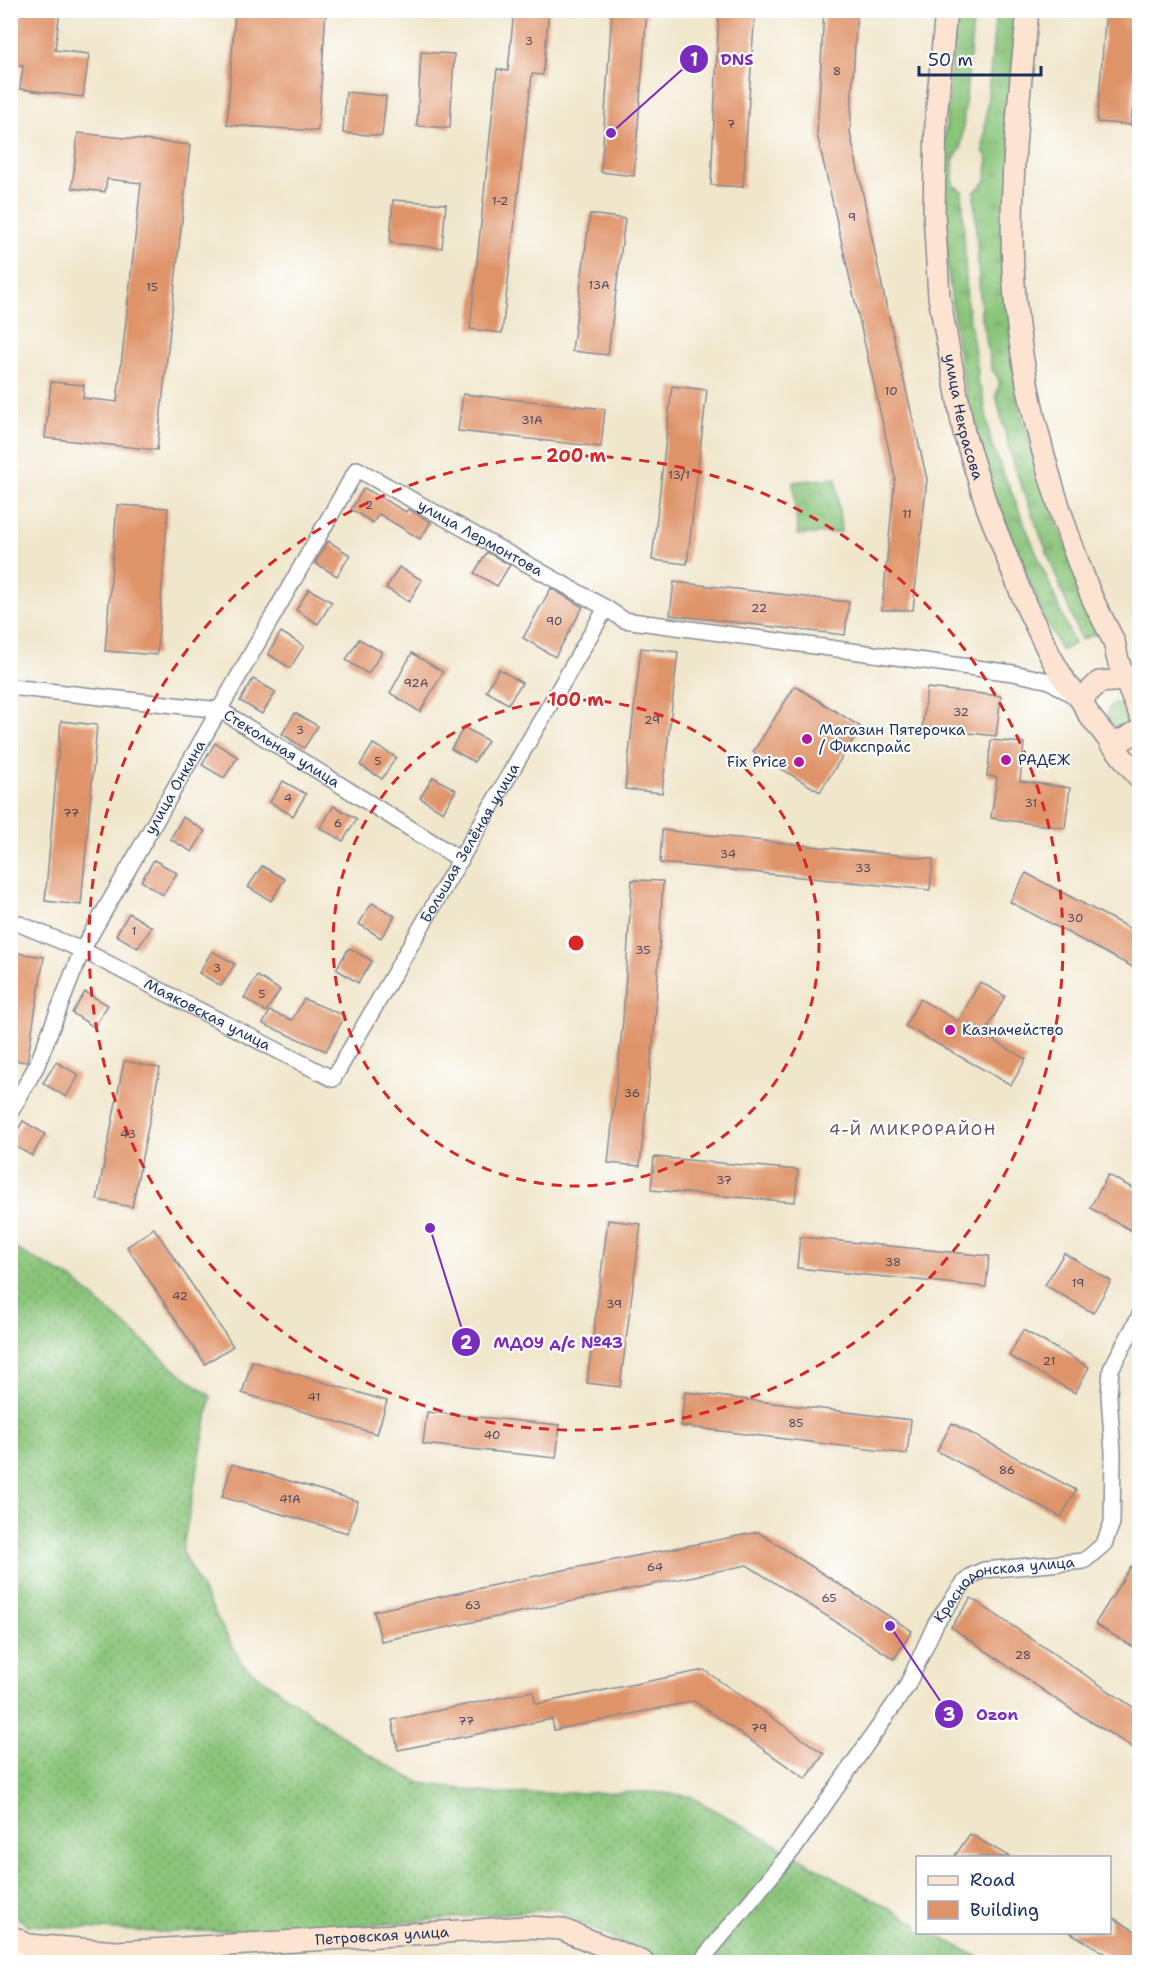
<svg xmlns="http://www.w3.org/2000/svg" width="1150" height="1973" viewBox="0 0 1150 1973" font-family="'Shantell Sans',sans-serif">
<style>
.grass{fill:url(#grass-tufts);stroke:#527a6c;stroke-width:1.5}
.park{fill:url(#park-crowns);stroke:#527a6c;stroke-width:1.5}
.garden{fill:url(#garden-dots);stroke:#527a6c;stroke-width:1.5}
.building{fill:#df9368}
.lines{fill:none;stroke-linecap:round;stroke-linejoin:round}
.street-casing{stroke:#868a94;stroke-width:18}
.secondary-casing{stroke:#868a94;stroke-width:24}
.street{stroke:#fff;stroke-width:15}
.secondary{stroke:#fde4d1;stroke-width:21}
.ring{fill:none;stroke:#d62828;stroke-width:3;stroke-dasharray:10 8}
.poi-dot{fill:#b5179e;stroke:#fff;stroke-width:2}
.labels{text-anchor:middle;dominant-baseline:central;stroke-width:4.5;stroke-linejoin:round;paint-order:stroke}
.number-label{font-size:12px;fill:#4c4860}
.street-label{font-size:15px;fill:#1b2f5e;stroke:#fff}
.poi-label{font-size:15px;fill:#1b2f5e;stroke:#fff;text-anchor:start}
.neighbourhood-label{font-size:16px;letter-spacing:1.5px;fill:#605262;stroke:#fff}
.centre{fill:#d62828;stroke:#fff;stroke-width:3}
.ring-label{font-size:18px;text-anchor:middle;font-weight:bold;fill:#d62828;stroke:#fff;stroke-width:4.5;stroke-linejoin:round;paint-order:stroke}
.leader{fill:none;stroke:#7b2cbf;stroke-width:2}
.callout-dot{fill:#7b2cbf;stroke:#fff;stroke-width:2}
.mark-label{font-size:18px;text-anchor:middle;font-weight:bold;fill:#fff}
.callout-label{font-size:16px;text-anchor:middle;font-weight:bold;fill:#7b2cbf;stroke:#fff;stroke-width:4.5;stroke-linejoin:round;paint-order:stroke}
</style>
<defs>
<pattern id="grass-tufts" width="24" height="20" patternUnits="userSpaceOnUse" patternTransform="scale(1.5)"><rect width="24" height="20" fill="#8ac57a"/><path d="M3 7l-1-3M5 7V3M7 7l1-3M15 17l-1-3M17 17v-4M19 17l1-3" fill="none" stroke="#70a067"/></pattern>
<pattern id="park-crowns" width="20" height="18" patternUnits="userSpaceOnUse" patternTransform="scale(1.5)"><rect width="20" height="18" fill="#8ac57a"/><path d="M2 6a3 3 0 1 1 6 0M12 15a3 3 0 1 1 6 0" fill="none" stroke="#70a067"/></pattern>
<pattern id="garden-dots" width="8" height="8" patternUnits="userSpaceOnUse" patternTransform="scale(1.5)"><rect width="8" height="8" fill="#8ac57a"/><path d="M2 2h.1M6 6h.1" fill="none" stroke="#70a067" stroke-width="1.8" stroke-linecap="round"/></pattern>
</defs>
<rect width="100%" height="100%" fill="#fff"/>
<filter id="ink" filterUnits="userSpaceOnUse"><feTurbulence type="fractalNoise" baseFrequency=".0167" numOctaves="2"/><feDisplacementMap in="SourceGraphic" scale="12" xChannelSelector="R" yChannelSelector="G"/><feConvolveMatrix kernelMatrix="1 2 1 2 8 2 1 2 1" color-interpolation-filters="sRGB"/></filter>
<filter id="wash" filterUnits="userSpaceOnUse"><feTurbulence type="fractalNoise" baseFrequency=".008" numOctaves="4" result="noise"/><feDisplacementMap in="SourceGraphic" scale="24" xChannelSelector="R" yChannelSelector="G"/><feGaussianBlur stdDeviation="1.35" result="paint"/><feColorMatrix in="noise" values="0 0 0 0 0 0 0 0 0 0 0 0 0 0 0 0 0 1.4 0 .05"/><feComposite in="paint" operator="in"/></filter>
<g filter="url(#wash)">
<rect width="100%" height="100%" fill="#f0e6cb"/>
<g class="grass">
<path d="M956,11H974L961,148L953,160V185L962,191L967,304L978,372L977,383L982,391L991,443L1074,644L1061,651L1031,588L992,488L970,417L957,345L947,262L942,167Z"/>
<path d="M996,11H1020L1010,335L1019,405L1041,481L1100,632L1081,640L1013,464L996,395C1001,384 1001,379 992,370L981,313L974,192L986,181L988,159L983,150Z"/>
<circle cx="1119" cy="715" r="12"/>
</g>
<path class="park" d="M836,478L841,532L798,535L793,482Z"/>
<path class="garden" d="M10,1246L71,1278L177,1371L211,1396L182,1552L242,1664L367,1754L420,1783L496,1794L651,1792L690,1796L917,1924L918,1932L933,1933L987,1962H657L556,1909L340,1928L158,1932L28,1925L11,1913Z"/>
<g id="blocks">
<g class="building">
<path d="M15,10H60L55,50L89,54L83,97L20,89L23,66L10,65V46Z"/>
<path d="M235,10H326L318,131L227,125Z"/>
<path d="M514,10H549L543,75L532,74L502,333L470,329L497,69L508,71Z"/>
<path d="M612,10H647L634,176L601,172Z"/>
<path d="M719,10H755L743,187L711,185Z"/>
<path d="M824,10H857L850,132L885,300L927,479L913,610H882L895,477L817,134Z"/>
<path d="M1106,10H1140L1131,125L1097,122Z"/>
<path d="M421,52L454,54L450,128L417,126Z"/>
<path d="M346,92L386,96L382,136L343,133Z"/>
<path d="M78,133L190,145L157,450L45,438L51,382L84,385L83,398L117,402L141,183L107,179L105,192L72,188Z"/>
<path d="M393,200L446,204L442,248L390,243Z"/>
<path d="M590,214L625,219L608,355L572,351Z"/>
<path d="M672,386L707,390L687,564L652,560Z"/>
<path d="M463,394L605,409L601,447L458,431Z"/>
<path d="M364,488L406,512L408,509L431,522L420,539L379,514L373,523L351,509Z"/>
<path d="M117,505L168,508L157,655L105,651Z"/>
<path d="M328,541L350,555L337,576L315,563Z"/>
<path d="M487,552L510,565L497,586L474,573Z"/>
<path d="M399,567L422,580L409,602L386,588Z"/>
<path d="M674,582L849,602L845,635L670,615Z"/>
<path d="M551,588L583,607L555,657L523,638Z"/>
<path d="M309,589L332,602L318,624L296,610Z"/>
<path d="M281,632L304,646L290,668L268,654Z"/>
<path d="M359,639L382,652L368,674L346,660Z"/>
<path d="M641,648L678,652L662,793L625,789Z"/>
<path d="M412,653L443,672L420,712L390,693Z"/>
<path d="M499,669L522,683L508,704L486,691Z"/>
<path d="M253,679L276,692L262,714L240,701Z"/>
<path d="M795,686L861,727L820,792L753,752Z"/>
<path d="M927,688L1001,696L996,736L922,728Z"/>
<path d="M295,713L318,726L304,748L282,734Z"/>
<path d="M61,721L97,725L81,905L45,901Z"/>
<path d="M464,727L488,741L474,762L451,749Z"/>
<path d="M991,740L1024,743L1020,781L1070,788L1065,828L991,818L997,777L987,776Z"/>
<path d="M215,743L238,757L224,778L202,765Z"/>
<path d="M373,744L396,757L382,779L360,765Z"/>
<path d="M433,777L456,790L443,812L420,798Z"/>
<path d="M283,781L306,794L293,816L270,802Z"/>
<path d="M334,806L357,819L343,841L320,828Z"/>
<path d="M183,817L205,831L192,852L170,839Z"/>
<path d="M662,830L933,859L930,890L660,863Z"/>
<path d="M154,860L177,873L163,895L141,881Z"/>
<path d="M262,866L285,879L271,901L248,887Z"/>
<path d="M1026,873L1140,934V971L1010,902Z"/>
<path d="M632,880L663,881L655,1023L640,1166L608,1163L623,1020Z"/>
<path d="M372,903L395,916L381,938L359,924Z"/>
<path d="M129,913L152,927L138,948L116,935Z"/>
<path d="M349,948L372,961L358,983L336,969Z"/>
<path d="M212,951L235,964L221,986L199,973Z"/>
<path d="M10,952L44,957L27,1062L10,1060Z"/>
<path d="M257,976L280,990L266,1012L244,998Z"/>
<path d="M980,982L1005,996L984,1035L1026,1059L1011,1085L905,1026L920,999L958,1021Z"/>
<path d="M85,992L108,1005L94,1027L72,1013Z"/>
<path d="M304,999L345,1016L326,1051L263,1024L270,1011L292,1020Z"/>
<path d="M124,1061L160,1068L132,1207L97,1200Z"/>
<path d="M56,1062L79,1075L66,1097L43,1083Z"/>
<path d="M23,1121L45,1134L32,1156L10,1143Z"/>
<path d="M654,1157L798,1170L795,1202L651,1190Z"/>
<path d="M1108,1175L1140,1192V1235L1090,1208Z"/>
<path d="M608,1220L641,1224L620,1387L587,1383Z"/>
<path d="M154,1228L233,1346L205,1364L127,1247Z"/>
<path d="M800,1237L989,1256L986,1287L797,1268Z"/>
<path d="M1064,1253L1111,1281L1093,1313L1045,1285Z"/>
<path d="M1023,1330L1089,1367L1075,1393L1009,1356Z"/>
<path d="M252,1361L387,1401L377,1434L242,1393Z"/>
<path d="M685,1392L911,1420L907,1454L681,1426Z"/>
<path d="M427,1412L560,1425L556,1458L423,1444Z"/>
<path d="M952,1423L1076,1490L1061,1517L937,1451Z"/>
<path d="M232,1464L358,1501L348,1533L222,1497Z"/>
<path d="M758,1532L912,1631L894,1659L747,1565L381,1641L374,1611L564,1570Z"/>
<path d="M1131,1566L1140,1571V1651L1095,1624Z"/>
<path d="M971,1598L1140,1712V1752L1075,1712L951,1627Z"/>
<path d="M704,1670L824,1754L806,1779L694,1701L554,1730L552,1719L398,1750L392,1720L533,1691L536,1704Z"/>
<path d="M970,1834L1010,1857H954Z"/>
<path d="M1110,1916L1140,1934V1962H1120L1069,1932H1110Z"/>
</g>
</g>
</g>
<g filter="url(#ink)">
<use href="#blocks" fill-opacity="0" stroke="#868a94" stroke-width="1.5"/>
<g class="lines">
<g class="street-casing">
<g id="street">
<path id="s1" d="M10,687L220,710L461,860"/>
<path id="s2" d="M10,920L82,950L333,1079L606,608"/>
<path id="s3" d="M10,1113L37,1065L82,950L357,469L606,608L624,620L1013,673L1050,681L1071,694"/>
<path d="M10,1956L28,1945"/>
<path id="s4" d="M700,1962L796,1846L907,1686L936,1623L963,1584L971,1576L984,1570L1084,1561L1104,1544L1112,1523L1113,1452L1109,1395L1111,1369L1140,1315"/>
</g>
</g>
<g class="secondary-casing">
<g id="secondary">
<path id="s5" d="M946,10L936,118L934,212L939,297L964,433L987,507L1027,608L1051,657L1066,683L1081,700L1089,715L1140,779"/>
<path d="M1028,10C1019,96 1009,182 1013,268C1018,377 1050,492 1090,593C1097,610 1107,626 1114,642C1116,648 1116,654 1118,660C1124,679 1132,697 1140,715"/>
<path d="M1081,700L1099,682L1126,680L1138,686"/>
<path d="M1110,743L1124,739L1140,730"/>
<path id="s6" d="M10,1936L28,1945L117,1952L527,1927L561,1929L643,1962"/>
</g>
</g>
<use href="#street" class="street"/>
<use href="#secondary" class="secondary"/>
</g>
</g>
<g class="ring">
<circle cx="576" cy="943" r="243"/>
<circle cx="576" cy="943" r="487"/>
</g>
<g class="poi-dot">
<circle cx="807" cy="739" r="6"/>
<circle cx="1006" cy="760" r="6"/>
<circle cx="799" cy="762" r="6"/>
<circle cx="950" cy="1030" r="6"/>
</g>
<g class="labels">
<g class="number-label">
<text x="529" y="41">3</text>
<text x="837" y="71">8</text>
<text x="731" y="124">7</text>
<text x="500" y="201">1-2</text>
<text x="852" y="217">9</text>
<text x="599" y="285">13А</text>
<text x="152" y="287">15</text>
<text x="891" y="391">10</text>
<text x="532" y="420">31А</text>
<text x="679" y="475">13/1</text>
<text x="369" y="505">2</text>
<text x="907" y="514">11</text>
<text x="759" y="608">22</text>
<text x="554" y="621">90</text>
<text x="416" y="683">92А</text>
<text x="961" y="712">32</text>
<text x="652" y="720">29</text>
<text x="300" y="730">3</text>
<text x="378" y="761">5</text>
<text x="288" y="798">4</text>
<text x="1031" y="803">31</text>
<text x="71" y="813">77</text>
<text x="338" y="823">6</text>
<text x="728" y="854">34</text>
<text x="863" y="868">33</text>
<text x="1075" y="918">30</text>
<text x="134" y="931">1</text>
<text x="643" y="950">35</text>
<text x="217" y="968">3</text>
<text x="262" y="994">5</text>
<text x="632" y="1093">36</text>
<text x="128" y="1134">43</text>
<text x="724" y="1180">37</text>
<text x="893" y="1262">38</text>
<text x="1078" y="1283">19</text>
<text x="180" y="1296">42</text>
<text x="614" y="1304">39</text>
<text x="1049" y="1361">21</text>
<text x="314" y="1397">41</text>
<text x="796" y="1423">85</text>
<text x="492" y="1435">40</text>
<text x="1007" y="1470">86</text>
<text x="290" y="1499">41А</text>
<text x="655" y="1567">64</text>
<text x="829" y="1598">65</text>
<text x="473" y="1605">63</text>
<text x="1023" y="1655">28</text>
<text x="466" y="1721">77</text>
<text x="759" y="1728">79</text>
</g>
<g class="street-label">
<text stroke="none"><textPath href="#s5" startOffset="410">улица Некрасова</textPath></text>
<text stroke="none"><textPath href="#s3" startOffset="874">улица Лермонтова</textPath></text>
<text stroke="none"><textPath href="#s1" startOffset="284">Стекольная улица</textPath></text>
<text stroke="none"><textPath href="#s3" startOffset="366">улица Онкина</textPath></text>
<text stroke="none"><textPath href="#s2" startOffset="633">Большая Зелёная улица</textPath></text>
<text stroke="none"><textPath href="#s2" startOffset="219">Маяковская улица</textPath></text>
<text stroke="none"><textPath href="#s4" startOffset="498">Краснодонская улица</textPath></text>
<text stroke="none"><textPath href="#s6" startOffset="375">Петровская улица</textPath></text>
</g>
<g class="poi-label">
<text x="819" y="730">Магазин Пятерочка<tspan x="819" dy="17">/ Фикспрайс</tspan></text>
<text x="1018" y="760">РАДЕЖ</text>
<text x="787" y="762" text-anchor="end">Fix Price</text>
<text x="962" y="1030">Казначейство</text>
</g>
<g class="neighbourhood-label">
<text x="913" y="1129">4-Й МИКРОРАЙОН</text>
</g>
</g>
<circle cx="576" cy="943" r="9" class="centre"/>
<g class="ring-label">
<text x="576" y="462">200 m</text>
<text x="576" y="706">100 m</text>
</g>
<path class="leader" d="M611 133L694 59M430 1228L466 1342M890 1626L949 1714"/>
<g class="callout-dot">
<circle cx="611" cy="133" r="6"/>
<circle cx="430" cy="1228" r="6"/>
<circle cx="890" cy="1626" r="6"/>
<circle cx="694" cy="59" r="15"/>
<circle cx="466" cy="1342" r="15"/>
<circle cx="949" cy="1714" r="15"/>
</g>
<g class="mark-label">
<text x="694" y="66">1</text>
<text x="466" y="1349">2</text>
<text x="949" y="1721">3</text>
</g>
<g class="callout-label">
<text x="737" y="65">DNS</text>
<text x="558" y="1348">МДОУ д/с №43</text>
<text x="997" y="1720">Ozon</text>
</g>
<rect width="1150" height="1973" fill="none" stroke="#fff" stroke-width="36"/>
<rect x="916" y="1856" width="195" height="78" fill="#ffffff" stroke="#a4acbf" stroke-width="1.5"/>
<rect x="928" y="1876" width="30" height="9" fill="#fde4d1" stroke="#a4acbf" stroke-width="1.5"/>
<text x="970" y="1886" font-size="18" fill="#1b2f5e">Road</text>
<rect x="928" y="1901" width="30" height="18" fill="#df9368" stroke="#a4acbf" stroke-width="1.5"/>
<text x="970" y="1916" font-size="18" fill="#1b2f5e">Building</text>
<path d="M919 66v9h122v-9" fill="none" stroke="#1b2f5e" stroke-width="3"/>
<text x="928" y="66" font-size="18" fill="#1b2f5e" stroke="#ffffff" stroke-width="4.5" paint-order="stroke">50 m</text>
</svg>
